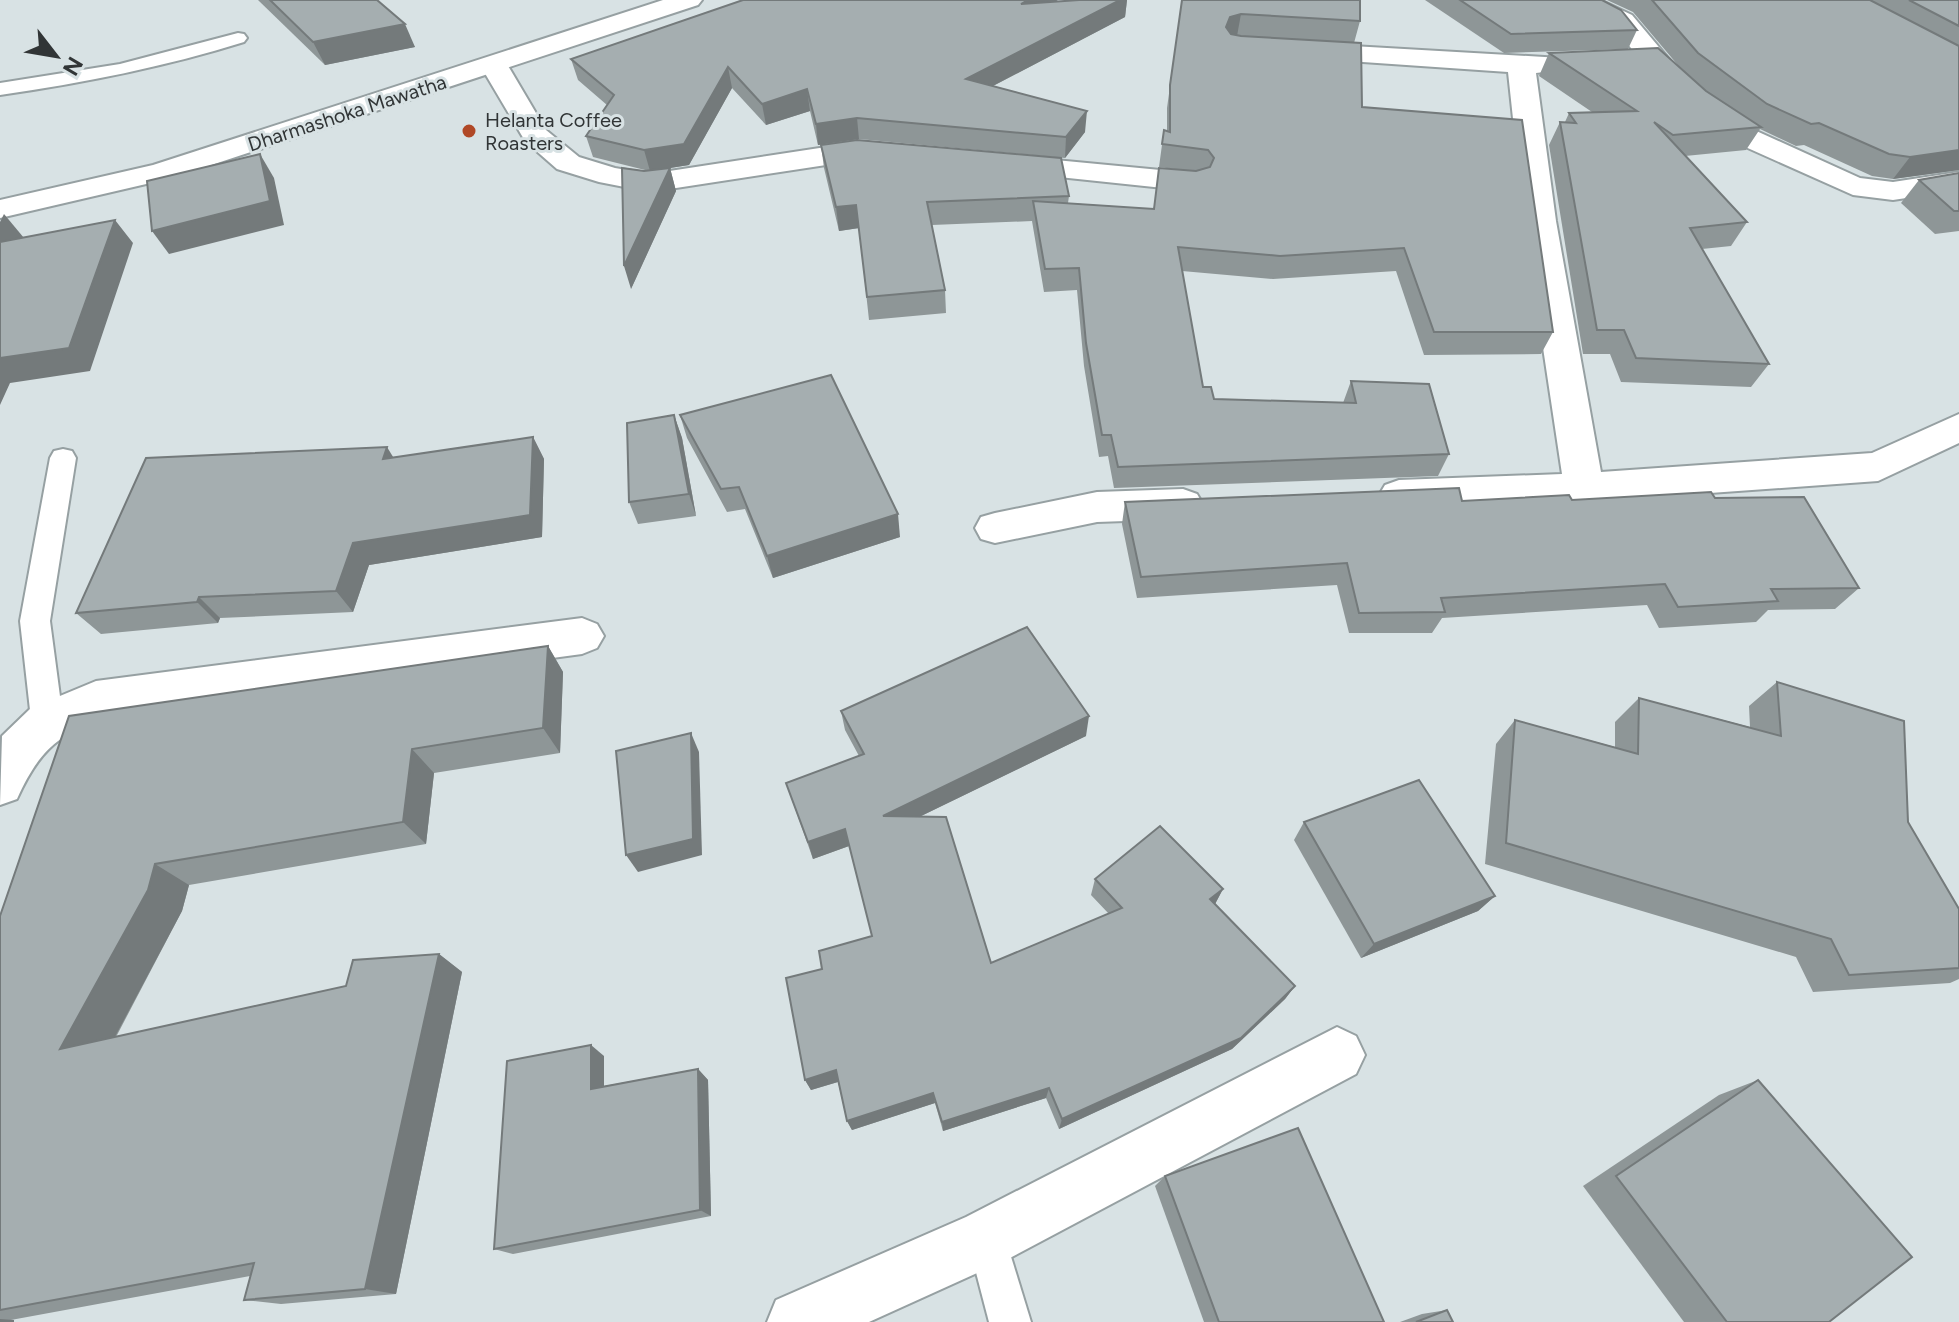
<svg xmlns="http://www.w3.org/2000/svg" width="1959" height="1322" viewBox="0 0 1959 1322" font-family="Figtree,sans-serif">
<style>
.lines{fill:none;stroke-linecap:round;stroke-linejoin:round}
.service-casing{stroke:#96a0a2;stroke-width:4}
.minor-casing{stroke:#96a0a2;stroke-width:4}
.primary-casing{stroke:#96a0a2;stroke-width:4}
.service{fill:#fff;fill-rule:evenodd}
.minor{fill:#fff;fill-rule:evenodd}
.primary{fill:#fff;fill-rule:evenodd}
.wall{fill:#8e9697}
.shaded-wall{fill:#747a7b}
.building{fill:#a5aeb0;stroke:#747a7b;stroke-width:2}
.poi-dot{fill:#b04826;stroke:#d8e2e4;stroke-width:3}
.labels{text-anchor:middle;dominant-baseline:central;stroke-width:6;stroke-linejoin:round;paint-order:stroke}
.far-street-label{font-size:20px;fill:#313536;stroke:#d8e2e4}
.far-poi-label{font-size:20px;fill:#313536;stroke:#d8e2e4;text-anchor:start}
</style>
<rect width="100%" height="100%" fill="#d8e2e4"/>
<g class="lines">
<g class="service-casing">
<g id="service">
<path d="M238,33L244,34L247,38L244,42C164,67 83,83 0,95V83L120,64Z"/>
<path d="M63,449L72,451L76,458L50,621L63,719L58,728L47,732L36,728L31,719L20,621L50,458L54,451Z"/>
<path d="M987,1218L1001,1224L1031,1322H989L967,1238L973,1224Z"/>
</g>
</g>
<g class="minor-casing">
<g id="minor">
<path d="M1567,0H1600L1632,15L1684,77L1752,129L1860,178L1893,182L1959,172V190L1893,200L1853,195L1732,141L1664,89L1614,27L1571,5Z"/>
<path d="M1300,43L1561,58L1565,64L1561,70L1536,73L1556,221L1601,472L1872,453L1959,414V443L1878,481L1584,502L1399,510L1385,505L1379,495L1385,485L1399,480L1562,474L1524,221L1508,72L1290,57L1287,51L1290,45Z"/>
<path d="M494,57L504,59L546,130L579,157L615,168L650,174L859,142L894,147L898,153L894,159L883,162L859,160L650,192L599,182L557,169L525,141L480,65L484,59Z"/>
<path d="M1003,155L1192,173L1203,176L1207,182L1203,188L1192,191L992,170L988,164L992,158Z"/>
<path d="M1183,489L1197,494L1203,504L1197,514L1183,519L1097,522L995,543L981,539L975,528L981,517L995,513L1097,492Z"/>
<path d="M582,618L597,624L604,636L597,648L582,654L99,719C54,737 37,755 17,799L0,805L2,736L31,708L96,681Z"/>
<path d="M1337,1027L1356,1036L1365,1055L1356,1074L1008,1259L869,1322H767L776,1300L966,1217Z"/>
</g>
</g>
<g class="primary-casing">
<path id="primary" d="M663,0H702L698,5L172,178L0,218V200L153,165Z"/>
</g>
<use href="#service" class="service"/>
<use href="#minor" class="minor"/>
<use href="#primary" class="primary"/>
</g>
<g class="wall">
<path d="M258,0H377L415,47L325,65Z"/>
<path d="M1079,0H1127L1125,17L993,86L1085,132L1065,158L859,139L818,145L810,111L766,125L732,88L689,165L670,168L676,191L631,289L644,171H649L593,157L586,136L607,105L578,80L571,59Z"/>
<path d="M1182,0L1360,21L1354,43L1362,107L1553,332L1541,354L1424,355L1396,271L1273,279L1182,271L1203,387L1214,399L1343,403L1351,381L1449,454L1438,476L1114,488L1108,456L1099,457L1084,366L1077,290L1044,292L1032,221L932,225L945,290L946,313L869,320L859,228L839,231L824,168L821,145L1069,196L1068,203L1153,209L1182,170L1159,167L1164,130L1167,131V108Z"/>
<path d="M1425,0H1602L1637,30L1628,49L1504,53Z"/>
<path d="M1607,0H1959V170L1893,179L1872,176L1804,145L1796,146L1760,129L1746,150L1685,156L1747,222L1731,246L1702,249L1769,364L1751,387L1621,382L1610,354H1583L1549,145L1560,122H1565L1569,113L1592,112L1539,76L1549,53L1682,70L1633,12Z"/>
<path d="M1959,173V231L1935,234L1901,203L1919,180Z"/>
<path d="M674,415L682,438L696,516L638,524L629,502Z"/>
<path d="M680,415L900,537L773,578L745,509L727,512L687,438Z"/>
<path d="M533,437L544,459L542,537L369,565L353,612L220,618L218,623L101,634L76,613L393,458Z"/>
<path d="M1715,498L1859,588L1835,609L1768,610L1756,622L1659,628L1647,605L1442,618L1432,633H1349L1337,585L1137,598L1122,524L1125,502L1572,500Z"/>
<path d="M548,646L563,672L560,753L434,773L426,844L189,885L182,911L116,1037L346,986L439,954L462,972L396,1294L281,1304L244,1300L250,1276L0,1322V916Z"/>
<path d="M1777,682L1908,822L1959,909V979L1950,983L1813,992L1796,957L1485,864L1496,744L1515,720L1615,747V722L1639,698L1750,727L1749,706Z"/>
<path d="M841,711L1086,736L919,817L991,963L1109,914L1091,895L1095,879L1223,889L1215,904L1295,986L1285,999L1232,1049L1059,1129L1046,1098L943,1131L935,1103L852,1130L847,1121L838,1082L811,1090L805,1080L822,969L872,936L849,846L813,859L792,800L859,756L845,730Z"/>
<path d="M1304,822L1495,896L1478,911L1361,958L1294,840Z"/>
<path d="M604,1056V1086L698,1069L708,1080L711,1216L513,1254L494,1249Z"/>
<path d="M1758,1080L1829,1322H1684L1583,1186L1719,1095Z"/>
<path d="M1165,1176L1384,1322H1204L1155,1186Z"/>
<path d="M1447,1310L1453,1322H1400L1422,1314Z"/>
</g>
<g class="shaded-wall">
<path d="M1028,0H1058L1020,25L1021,4Z"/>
<path d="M1120,0H1127L1125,17L966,100V79Z"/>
<path d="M1241,14L1237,36L1226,39V27L1230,17Z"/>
<path d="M405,24L415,47L325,65L313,42Z"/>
<path d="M728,67L732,88L689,165L670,168L676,191L631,289L624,266L650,171L644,150Z"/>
<path d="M807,89L810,111L766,125L762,104Z"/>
<path d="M1087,111L1085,132L1065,158L1066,137Z"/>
<path d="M857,118L859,139L818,145L816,124Z"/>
<path d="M1959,150V170L1893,179L1910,157Z"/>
<path d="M260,154L274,178L284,225L169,254L152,231Z"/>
<path d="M856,205L859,228L839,231L836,207Z"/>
<path d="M4,214L24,238L0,259V222Z"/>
<path d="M115,220L133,243L90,371L10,383L0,405V358Z"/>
<path d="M674,415L682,438L696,516L689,494Z"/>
<path d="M533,437L544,459L542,537L369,565L353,612L336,591L353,543Z"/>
<path d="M387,447L401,470L383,459Z"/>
<path d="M898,514L900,537L773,578L767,556Z"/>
<path d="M199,597L220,618L218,623L197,602Z"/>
<path d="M548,646L563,672L560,753L543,728Z"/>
<path d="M1089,716L1086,736L886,833L883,816Z"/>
<path d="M691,733L699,752L702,855L638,872L626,855Z"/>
<path d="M412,749L434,773L426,844L403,822Z"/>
<path d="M845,829L849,846L813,859L808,842Z"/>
<path d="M155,864L189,885L182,911L101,1063L60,1049Z"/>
<path d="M1223,889L1215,904L1210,899Z"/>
<path d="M1495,896L1478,911L1361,958L1374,944Z"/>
<path d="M439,954L462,972L396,1294L365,1289Z"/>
<path d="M1295,986L1285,999L1232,1049L1059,1129L1062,1119Z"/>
<path d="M591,1045L604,1056V1099L591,1089Z"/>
<path d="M698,1069L708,1080L711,1216L700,1210Z"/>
<path d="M836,1070L841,1081L811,1090L805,1080Z"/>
<path d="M1049,1088L1046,1098L943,1131L942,1122Z"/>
<path d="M933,1093L935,1103L852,1130L847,1121Z"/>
<path d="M0,1319L14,1320V1322H0Z"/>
</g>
<g class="building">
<path d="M270,0H377L405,24L313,42Z"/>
<path d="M743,0H1028L1021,4L1079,0H1120L966,79L1087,111L1066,137L857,118L816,124L807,89L762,104L728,67L684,144L644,150L586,136L614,95L571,59Z"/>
<path d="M1182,0H1360V21L1241,14L1230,17L1226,27L1231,34L1241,36L1361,43L1362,107L1522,120L1553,332H1434L1404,248L1280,256L1178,247L1203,387H1211L1214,399L1356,403L1351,381L1429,384L1449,454L1118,467L1111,435H1102L1086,343L1079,268L1045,269L1033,201L1154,209L1159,168L1196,171L1210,167L1214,158L1208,150L1162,144L1164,130L1170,132V85Z"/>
<path d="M1460,0H1602L1621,10L1637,30L1511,34Z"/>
<path d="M1652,0H1870L1959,46V150L1910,157L1889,154L1819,123L1811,124L1767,104L1698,53Z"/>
<path d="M1909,0H1959V26Z"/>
<path d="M1658,48L1706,91L1761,127L1673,135L1654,122L1747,222L1690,228L1769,364L1636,358L1624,330H1597L1560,122L1576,123L1569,113L1637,111L1549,53Z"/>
<path d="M857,140L1061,158L1069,196L927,202L945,290L867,297L856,205L836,207L821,145Z"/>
<path d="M260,154L270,201L152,231L147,181Z"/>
<path d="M622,168L644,171L670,168L624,266Z"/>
<path d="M1959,173V211H1954L1919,180Z"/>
<path d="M115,220L69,348L0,358V242Z"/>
<path d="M831,375L898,514L767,556L739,487L721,489L680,415Z"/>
<path d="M674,415L689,494L629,502L627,423Z"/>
<path d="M533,437L530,515L353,543L336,591L199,597L197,602L76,613L146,458L387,447L383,459Z"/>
<path d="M1459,488L1462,501L1569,495L1572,500L1711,492L1715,498L1804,497L1859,588L1771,589L1778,601L1678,607L1665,584L1441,598L1445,612L1359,613L1347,563L1141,577L1125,502Z"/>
<path d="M1027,627L1089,716L883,816L946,817L991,963L1122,908L1095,879L1160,826L1223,889L1210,899L1295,986L1241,1038L1062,1119L1049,1088L942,1122L933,1093L847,1121L836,1070L805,1080L786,978L822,969L819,951L872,936L845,829L808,842L786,783L864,754L841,711Z"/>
<path d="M548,646L543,728L412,749L403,822L155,864L148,890L60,1049L346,986L353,960L439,954L365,1289L244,1300L254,1263L0,1310V916L69,716Z"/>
<path d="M1777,682L1904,721L1908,822L1959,909V968L1849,975L1831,939L1506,843L1515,720L1638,754L1639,698L1781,736Z"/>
<path d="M691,733L693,839L626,855L616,751Z"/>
<path d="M1419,780L1495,896L1374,944L1304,822Z"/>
<path d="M591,1045V1089L698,1069L700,1210L494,1249L507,1061Z"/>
<path d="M1758,1080L1912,1257L1829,1322H1727L1616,1176Z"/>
<path d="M1298,1128L1384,1322H1219L1165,1176Z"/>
<path d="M1447,1310L1453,1322H1416Z"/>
</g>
<circle class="poi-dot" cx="469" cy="131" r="8"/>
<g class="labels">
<g class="far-street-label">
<text transform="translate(347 113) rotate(-18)">Dharmashoka Mawatha</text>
</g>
<g class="far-poi-label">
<text x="485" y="120">Helanta Coffee<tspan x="485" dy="23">Roasters</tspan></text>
</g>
</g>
<g transform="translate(56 56) rotate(121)" stroke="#d8e2e4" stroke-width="6" paint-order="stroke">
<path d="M0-6L14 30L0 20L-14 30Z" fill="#313536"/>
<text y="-12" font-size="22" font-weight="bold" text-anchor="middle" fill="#313536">N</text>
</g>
</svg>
